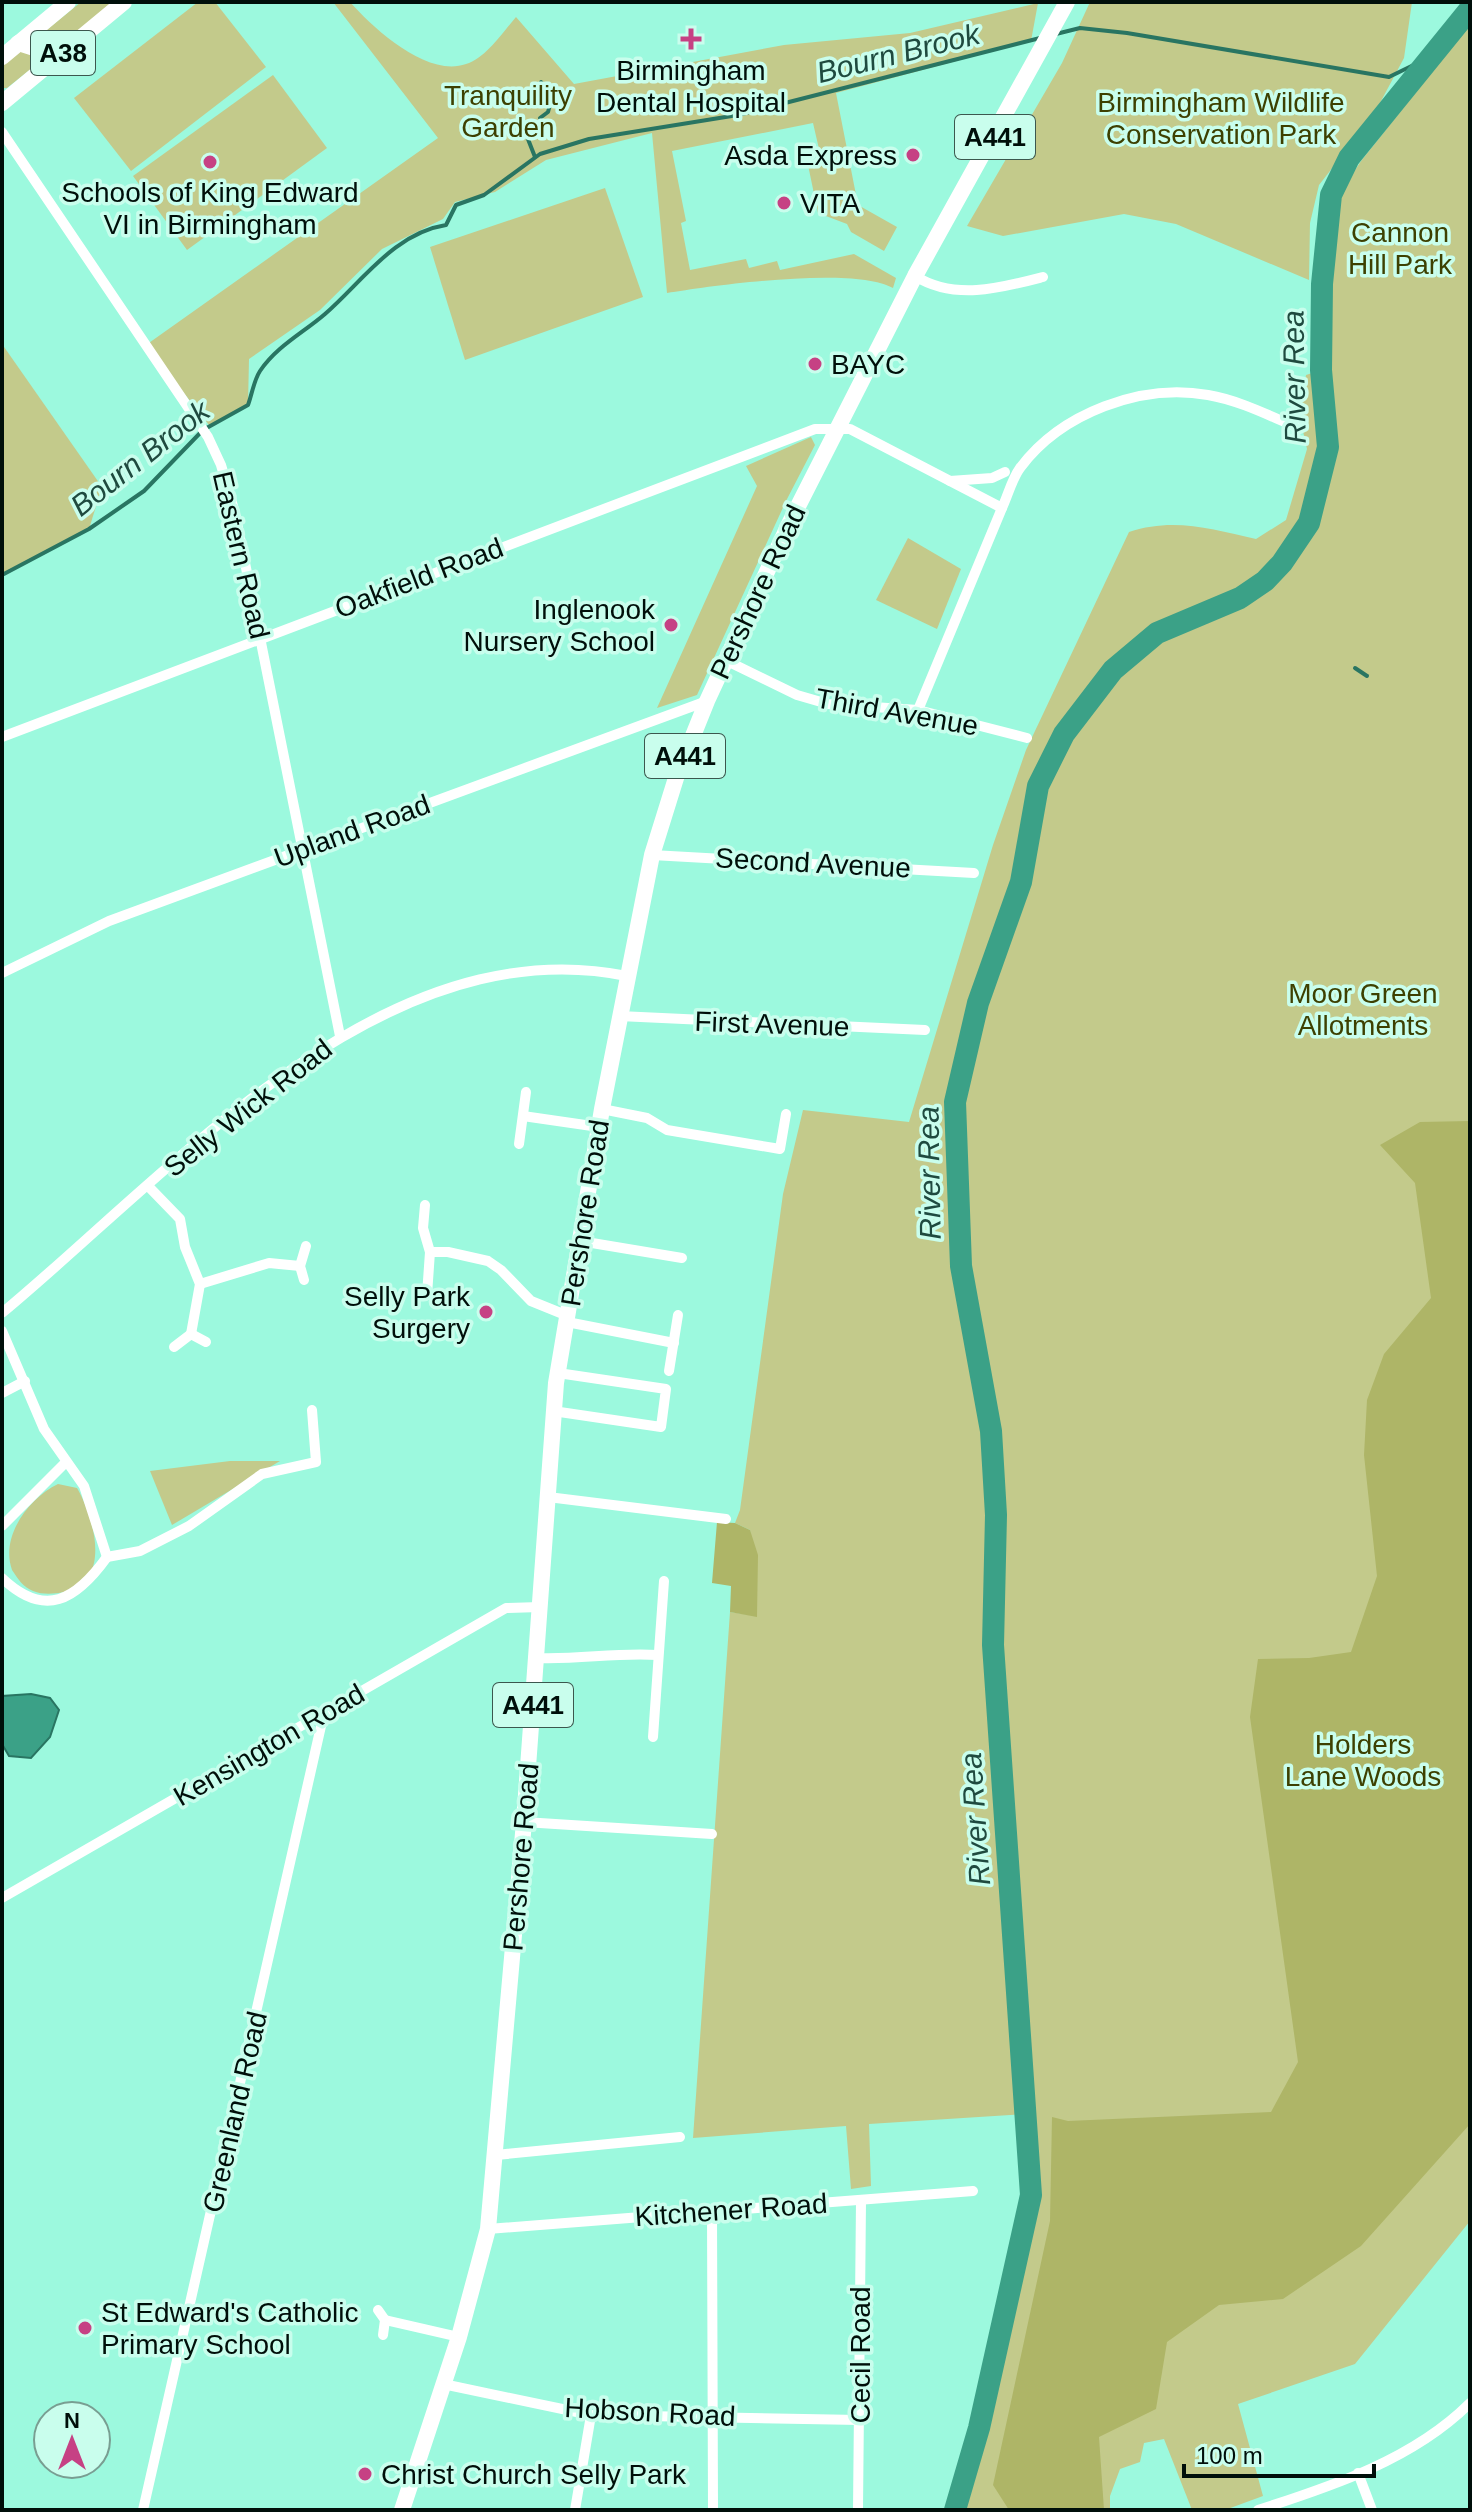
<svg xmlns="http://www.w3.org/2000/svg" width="1472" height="2512" viewBox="0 0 1472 2512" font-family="Arial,sans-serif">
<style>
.green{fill:#c3ca8b}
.forest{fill:#aeb567}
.water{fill:#3ba187;stroke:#297562;stroke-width:2}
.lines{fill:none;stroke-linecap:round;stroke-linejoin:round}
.stream{stroke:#297562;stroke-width:4}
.river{stroke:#3ba187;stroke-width:22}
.minor{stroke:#fff;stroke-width:10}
.primary{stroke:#fff;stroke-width:16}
.trunk{stroke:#fff;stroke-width:16}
.poi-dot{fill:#c64184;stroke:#c9feed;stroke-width:3}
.labels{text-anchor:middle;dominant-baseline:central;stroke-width:7;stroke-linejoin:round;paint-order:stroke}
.shield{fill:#c9feed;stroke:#3c574e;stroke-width:2}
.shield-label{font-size:26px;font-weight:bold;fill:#000f0a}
.poi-label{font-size:28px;fill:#000f0a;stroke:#c9feed;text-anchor:start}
.park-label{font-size:28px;fill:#3d4001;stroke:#c9feed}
.street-label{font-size:28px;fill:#000f0a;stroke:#c9feed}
.water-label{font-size:30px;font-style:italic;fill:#1f4a3f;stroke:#c9feed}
</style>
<rect width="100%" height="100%" fill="#9cf9de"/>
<g class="green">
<path d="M81,2H115L7,88H2V66Z"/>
<path d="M198,2H215L266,67L131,171L74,98Z"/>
<path d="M333,2H350C373,28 427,78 466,64C486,58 503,32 516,17L574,84L784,45L910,33L1038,3L1031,41L836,93L858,205L897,227L884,251L851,232L847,224L818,213L808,165L822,162L813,123L672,151L686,221L681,223L690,270L746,259L749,268L777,261L780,270L854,254L896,278L893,288C854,266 715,285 667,293L652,133L546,160L495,192L455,202L443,219L382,249L320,310L249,359L248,405L209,425L146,345L438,138Z"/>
<path d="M1090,2H1412L1404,58L1373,116L1319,185L1310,223L1309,280L1176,224L1124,214L1003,236L967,226L1062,63Z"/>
<path d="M1470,24V2221L1355,2364L1238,2404L1263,2496L1225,2510H1192L1164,2439L1144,2443L1140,2462L1120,2469L1110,2496V2510H955L979,2427L1031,2195L1027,2114L869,2124L871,2186L851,2189L846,2126L693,2138L730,1612L757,1616L750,1530L735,1523L740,1510L783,1194L803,1110L909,1122L993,845L1026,750L1129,532C1173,517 1212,529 1256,539L1286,520L1307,449L1300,418L1306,375L1328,368L1331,222L1340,193L1361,161Z"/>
<path d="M273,75L327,148L187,250L133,176Z"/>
<path d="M605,188L643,297L465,360L430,247Z"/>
<path d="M2,344L102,487L89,529L2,575Z"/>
<path d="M811,437L815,445L786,501L697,695L657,708L757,486L746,466Z"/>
<path d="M908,538L961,569L937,629L876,600Z"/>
<path d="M230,1461H280L172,1525L150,1471Z"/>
<path d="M58,1484L77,1488C94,1517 113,1582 64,1592C54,1594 43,1595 33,1591C23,1587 18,1579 12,1570C0,1536 29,1498 58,1484Z"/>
</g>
<g class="forest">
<path d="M1470,1121V2124L1361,2246L1283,2299L1219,2305L1167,2342L1156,2409L1099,2437L1104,2510H1009L993,2485L1050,2221L1052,2117L1068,2121L1271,2112L1298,2062L1250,1717L1258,1659L1309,1658L1351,1652L1377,1576L1364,1455L1367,1400L1384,1354L1431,1298L1415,1183L1380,1145L1420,1122Z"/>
<path d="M717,1522L735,1523L750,1530L758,1555L757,1617L730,1612L731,1586L712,1583Z"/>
</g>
<path class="water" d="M31,1694L50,1698L59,1710L50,1737L31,1758L9,1756L2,1744V1696Z"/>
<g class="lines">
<g class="stream">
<path d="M1056,34L1080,28L1127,33L1389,77L1432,56"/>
<path d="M540,118L548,112L551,101L541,82"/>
<path d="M533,122L524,129L535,157"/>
<path d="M2,575L89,529L144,491L203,430L248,405C252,394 254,380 260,371C277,346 303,333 325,314C362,282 394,233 446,225L456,205L484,195L540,154L589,139L738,115L1040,38"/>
<path d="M1355,668L1367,676"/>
</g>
<path class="river" d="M955,2510L979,2428L1031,2195L993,1645L996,1515L991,1431L961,1266L955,1102L978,1003L1021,882L1038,786L1064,734L1113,670L1157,633L1240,598L1265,581L1282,563L1309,523L1328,447L1321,370L1322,284L1331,195L1349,158L1470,9"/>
<g class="minor">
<path d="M2,132L208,437L221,465L235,513L340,1036"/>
<path d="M915,276C955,301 1001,288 1043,277"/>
<path d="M950,481L992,478L1005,472"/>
<path d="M725,660L797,695L828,704L918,710L1027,738"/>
<path d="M918,710L1002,508"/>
<path d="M2,737L815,429H850L1002,508C1008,495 1012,479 1020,468C1061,413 1141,383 1208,395C1238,400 1268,415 1296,427"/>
<path d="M652,855L974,873"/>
<path d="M2,973L109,921L707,701"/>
<path d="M619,1016L925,1030"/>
<path d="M602,1109L647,1118L667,1130L780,1149L786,1114"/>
<path d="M523,1116L599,1127"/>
<path d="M519,1144L526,1092"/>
<path d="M149,1187L180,1219L185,1247L200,1284L191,1334"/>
<path d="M425,1205L423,1228L430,1252L427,1295"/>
<path d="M580,1241L682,1258"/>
<path d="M430,1252H448L488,1261L501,1270L531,1301L568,1316"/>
<path d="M304,1280L300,1266L306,1246"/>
<path d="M200,1284L269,1263L300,1266"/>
<path d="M2,1313C171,1173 382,926 627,976"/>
<path d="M567,1322L674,1343"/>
<path d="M2,1331L44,1429L84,1486L107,1557L140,1551L189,1526L262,1474L316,1462L312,1410"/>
<path d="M174,1347L191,1334L206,1342"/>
<path d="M669,1371L678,1315"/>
<path d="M2,1393L25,1381"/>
<path d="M553,1411L661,1427L666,1389L558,1373"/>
<path d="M548,1497L726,1519"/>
<path d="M2,1526L66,1462"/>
<path d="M2,1578C45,1619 76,1600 107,1557"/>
<path d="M536,1658C579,1660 616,1652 658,1655"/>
<path d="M653,1737L664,1581"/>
<path d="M524,1822L712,1834"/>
<path d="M2,1898L506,1608L540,1607"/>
<path d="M496,2155L680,2137"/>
<path d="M712,2211L713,2510"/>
<path d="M488,2229L973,2191"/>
<path d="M378,2310L385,2320L383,2335"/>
<path d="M385,2320L459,2337"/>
<path d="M443,2384L591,2415L860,2420"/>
<path d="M1358,2473L1372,2510"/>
<path d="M143,2510L324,1713"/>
<path d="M575,2510L591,2415"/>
<path d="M858,2510L861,2201"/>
<path d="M1258,2510C1333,2486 1414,2459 1470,2403"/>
</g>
<path class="primary" d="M402,2510L459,2337L488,2229L524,1822L556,1383L602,1109L652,855L676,778L707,701L790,522L915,276L1067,2"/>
<g class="trunk">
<path d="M18,43L40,50L50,64"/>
<path d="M2,57L68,2"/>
<path d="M2,103L124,2"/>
</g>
</g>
<g class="poi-dot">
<path d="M687 27h8v8h8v8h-8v8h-8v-8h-8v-8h8z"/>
<circle cx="913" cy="155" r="8"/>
<circle cx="210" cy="162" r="8"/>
<circle cx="784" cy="203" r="8"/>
<circle cx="815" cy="364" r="8"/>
<circle cx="671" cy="625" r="8"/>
<circle cx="486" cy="1312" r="8"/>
<circle cx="85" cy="2328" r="8"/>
<circle cx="365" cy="2474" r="8"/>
</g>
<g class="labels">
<g class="shield">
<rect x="31" y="31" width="64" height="44" rx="6"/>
<rect x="955" y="115" width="80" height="44" rx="6"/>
<rect x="645" y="734" width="80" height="44" rx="6"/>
<rect x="493" y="1683" width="80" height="44" rx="6"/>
</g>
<g class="shield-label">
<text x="63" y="53">A38</text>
<text x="995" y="137">A441</text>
<text x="685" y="756">A441</text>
<text x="533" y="1705">A441</text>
</g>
<g class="poi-label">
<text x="691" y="70" text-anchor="middle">Birmingham<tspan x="691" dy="32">Dental Hospital</tspan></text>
<text x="897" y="155" text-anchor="end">Asda Express</text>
<text x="210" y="192" text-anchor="middle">Schools of King Edward<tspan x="210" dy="32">VI in Birmingham</tspan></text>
<text x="800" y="203">VITA</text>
<text x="831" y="364">BAYC</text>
<text x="655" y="609" text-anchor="end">Inglenook<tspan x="655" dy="32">Nursery School</tspan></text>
<text x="470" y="1296" text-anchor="end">Selly Park<tspan x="470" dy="32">Surgery</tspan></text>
<text x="101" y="2312">St Edward's Catholic<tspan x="101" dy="32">Primary School</tspan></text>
<text x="381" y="2474">Christ Church Selly Park</text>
</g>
<g class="park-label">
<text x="508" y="95">Tranquility<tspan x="508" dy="32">Garden</tspan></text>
<text x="1221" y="102">Birmingham Wildlife<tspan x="1221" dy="32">Conservation Park</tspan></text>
<text x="1400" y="232">Cannon<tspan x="1400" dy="32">Hill Park</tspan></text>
<text x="1363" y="993">Moor Green<tspan x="1363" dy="32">Allotments</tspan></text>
<text x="1363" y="1744">Holders<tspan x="1363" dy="32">Lane Woods</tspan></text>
</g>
<g class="street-label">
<text transform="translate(241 555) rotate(77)">Eastern Road</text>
<text transform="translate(419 578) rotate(-21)">Oakfield Road</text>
<text transform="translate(758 592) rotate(-65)">Pershore Road</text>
<text transform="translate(897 712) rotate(10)">Third Avenue</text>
<text transform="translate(352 831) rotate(-20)">Upland Road</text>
<text transform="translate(813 863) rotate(3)">Second Avenue</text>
<text transform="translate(772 1024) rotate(2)">First Avenue</text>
<text transform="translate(248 1108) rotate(-38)">Selly Wick Road</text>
<text transform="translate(585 1213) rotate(-81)">Pershore Road</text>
<text transform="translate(269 1745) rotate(-30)">Kensington Road</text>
<text transform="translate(521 1857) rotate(-85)">Pershore Road</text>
<text transform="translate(235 2112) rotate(-77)">Greenland Road</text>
<text transform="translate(731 2210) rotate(-4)">Kitchener Road</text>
<text transform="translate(860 2355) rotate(-90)">Cecil Road</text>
<text transform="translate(650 2412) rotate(3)">Hobson Road</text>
</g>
<g class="water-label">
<text transform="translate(898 53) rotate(-14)">Bourn Brook</text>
<text transform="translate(1294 377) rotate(-91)">River Rea</text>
<text transform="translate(140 458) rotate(-38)">Bourn Brook</text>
<text transform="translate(929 1173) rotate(-91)">River Rea</text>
<text transform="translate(975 1819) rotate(-94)">River Rea</text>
</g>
</g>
<rect width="1472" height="2512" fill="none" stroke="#000f0a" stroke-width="8"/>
<g transform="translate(72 2440)"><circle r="38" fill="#c9feed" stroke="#799e92" stroke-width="2"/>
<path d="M0-6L14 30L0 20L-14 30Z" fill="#c64184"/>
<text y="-12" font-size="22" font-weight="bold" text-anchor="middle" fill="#000f0a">N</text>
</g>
<path d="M1184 2464v12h190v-12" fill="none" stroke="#000f0a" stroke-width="4"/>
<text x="1196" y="2464" font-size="24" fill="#000f0a" stroke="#c9feed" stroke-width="6" paint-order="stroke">100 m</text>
</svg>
